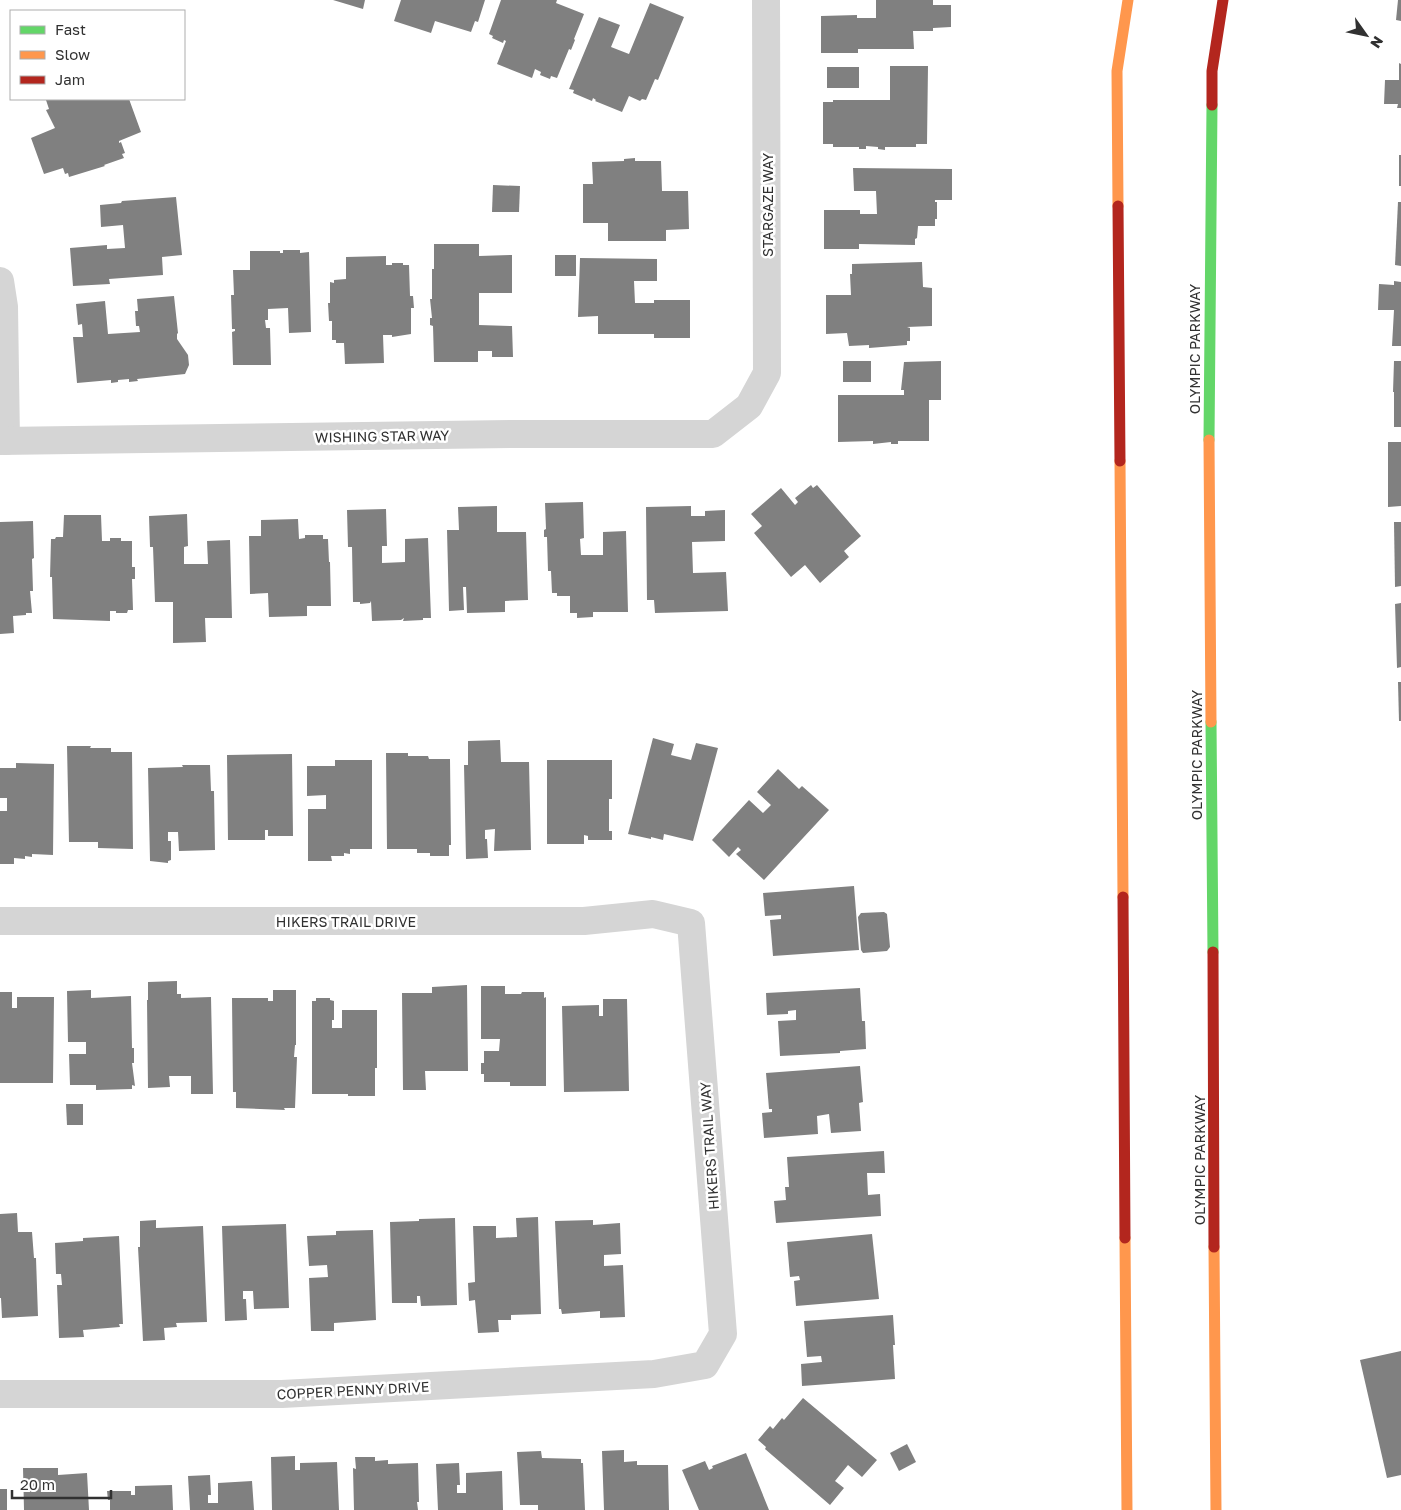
<svg xmlns="http://www.w3.org/2000/svg" width="1401" height="1510" viewBox="0 0 1401 1510" font-family="'Golos Text',sans-serif">
<style>
.building{fill:#808080}
.lines{fill:none;stroke-linecap:round;stroke-linejoin:round}
.street{stroke:#d5d5d5;stroke-width:28}
.fast{stroke:#63d668;stroke-width:11}
.slow{stroke:#ff974d;stroke-width:11}
.jam{stroke:#b3261e;stroke-width:11}
.labels{text-anchor:middle;dominant-baseline:central;stroke-width:5;stroke-linejoin:round;paint-order:stroke}
.street-label{font-size:14px;fill:#313131;stroke:#fff}
</style>
<rect width="100%" height="100%" fill="#fff"/>
<g class="building">
<path d="M333,0H365L363,9Z"/>
<path d="M401,0H485L478,22L475,21L471,32L435,21L431,33L394,21Z"/>
<path d="M501,0H557L556,3L584,14L574,39L575,40L571,50L569,49L557,78L551,76L550,79L540,75L541,72L535,69L532,78L497,64L506,41L504,40L503,43L492,38L493,36L489,34Z"/>
<path d="M876,0H933V5H951V27L933,28V31H913L914,49H858V53H821V16L857,15V18H876Z"/>
<path d="M1398,0H1401V21L1396,20Z"/>
<path d="M650,3L684,17L658,80L655,79L646,100L642,99L640,101L629,96L622,112L595,101L596,100L593,98L592,101L573,93L574,90L569,89L599,17L620,25L611,47L629,54Z"/>
<path d="M1399,63L1401,64V108H1397L1398,104H1384L1385,80H1399Z"/>
<path d="M890,66H928L927,144H916V147H885V150L878,149V147L866,146V149H859V147H833V144H823V102H833V100H890Z"/>
<rect x="827" y="67" width="32" height="21"/>
<path d="M50,99H129L141,132L119,141V143L121,142L125,153L122,154L124,158L104,165L105,166L69,177L68,173L65,174L63,168L44,174L31,138L55,128L46,110L49,109L46,100Z"/>
<rect x="1399" y="155" width="2" height="31"/>
<path d="M635,158V161H661L662,191H688L689,229L666,230V241H608V223H583V184H593L592,162L624,161V159Z"/>
<path d="M853,168L952,169V200H935V202H937V219H935V226H918L917,238L915,239V245L859,244V249H824V210H860V214H877L876,191H854Z"/>
<path d="M493,185L520,186L519,212H492Z"/>
<path d="M176,197L182,255L162,257L163,275L109,279L110,284L73,286L70,248L107,245V249L125,248L123,225L101,227L100,205L121,203L122,201Z"/>
<path d="M1398,202H1401V266L1395,265Z"/>
<path d="M434,244H479V256L512,255V293H479V325L512,326L513,357H492V351H478V362H434L433,326L430,325V318H432L430,299H432V269H434Z"/>
<path d="M283,250H300V253L309,252L311,332L289,333L288,308L268,309V320H265L266,328H270L271,365H233L232,332L235,331V329H232L231,295H234L233,270H250V251H280V253H283Z"/>
<rect x="555" y="255" width="21" height="21"/>
<path d="M386,256V265H392V263H403V265H409L410,296H413L414,308H411V334L392,337V335H383L384,363L345,364L344,343H336V340H332V321H329L328,303H330V282L334,283V280L346,279V257Z"/>
<path d="M580,258L657,259V281H634L635,303H654V300H690V338H654V334H598V316L578,317Z"/>
<path d="M922,262L923,287L932,288V326L907,327L910,328V341H907V345L869,348V345L849,346L847,333L826,334V295H851L850,274H852V264Z"/>
<path d="M1394,281L1401,282V346H1392L1394,310H1378L1379,284L1394,285Z"/>
<path d="M174,296L178,333L177,334V339L188,355L189,365L185,374L137,379L138,381L129,382V379L118,380V382L111,383V380L77,383L73,337H83L82,324L78,325L76,304L105,301L108,334L140,332L139,326H136L135,311H138L137,299Z"/>
<rect x="843" y="361" width="28" height="21"/>
<path d="M941,361V400H929V441H898V444H891V442L873,444V441L838,442V395H904V390H901L904,362Z"/>
<path d="M1394,361H1401V427H1394V392H1393Z"/>
<path d="M1388,442H1401V506L1388,507Z"/>
<path d="M811,485L813,488L817,485L861,536L844,551L849,557L820,583L805,565L791,577L754,533L762,526L751,514L781,488L795,505L798,502L795,498Z"/>
<path d="M583,502L584,538L580,539L581,555H603V532L626,531L628,612H593V617L577,618V613H570V596H557V593H552L551,571H548L547,537H544V530L546,529L545,503Z"/>
<path d="M497,506V532H526L528,600L505,601V612L467,613L466,587H463L464,610L449,611L447,530H459L458,507Z"/>
<path d="M691,506V516H705V511L725,510V541L692,542L693,573L726,572L728,611L655,613L654,600H647L646,507Z"/>
<path d="M386,509L387,546H382V563L405,562V539L428,538L431,618H423V620L403,621L404,618L401,620L372,621L371,601L370,603L360,604V602H353L352,547H348L347,510Z"/>
<path d="M187,514L188,546L184,547V564H208L207,541L230,540L232,618H205L206,642L173,643V602H155L153,547H150L149,516Z"/>
<path d="M64,515H101L102,541H110V538H121V541H132V567H135V579H132L133,610H128L127,613H116V611H110V621L53,619L52,577H50L51,539H55L56,537H63Z"/>
<path d="M298,519L299,539L305,538V535H323V539H328L329,562H330L331,606H307V616L269,617L268,593L250,594L249,536H261V520Z"/>
<path d="M33,521L34,558L32,559L33,591H30L32,613H26V615L13,616L14,633L0,634V522Z"/>
<path d="M1394,522H1401V586L1395,587Z"/>
<path d="M1401,603V667L1397,668L1395,604Z"/>
<path d="M1398,682H1401V721H1399Z"/>
<path d="M653,738L674,744L671,755L691,760L696,743L718,748L693,841L664,834L663,840L651,837V839L628,834Z"/>
<path d="M500,740L501,762H529L531,850L494,851L495,829L485,830V839H487L488,858L466,859L464,765H468V741Z"/>
<path d="M67,746H91L90,748H111V752H132L133,849L98,848V842H69Z"/>
<path d="M386,753H408V756H428L429,759H450L451,845H449V856H430V853H417V849H387Z"/>
<path d="M292,754L293,836H268V830H265V840H228L227,755Z"/>
<path d="M335,760H372V849H350V854L344,853V856H331L332,861H308V809H326V795L307,796V766H335Z"/>
<path d="M547,760H612V799H609V831H612V840H588V836L584,835V844H547Z"/>
<path d="M16,763L54,764L53,855L32,854V857L25,856V859L14,858V864H0V811H7V798H0V768H16Z"/>
<path d="M182,765H210L211,791H214L215,850L179,851L178,832H168V841H171V860L168,861V863L150,861L148,768L183,767Z"/>
<path d="M778,769L799,789L802,786L829,810L764,880L736,854L741,850L738,847L729,857L712,840L749,800L763,813L771,805L757,792Z"/>
<path d="M854,886L859,950L773,956L770,920L781,919V915L765,916L763,893Z"/>
<path d="M884,912L887,914L890,947L887,951L863,953L861,950L858,917L861,913Z"/>
<path d="M177,981V994H181V998L211,997L213,1094H191V1076H169L170,1087L148,1088L147,1000H148V982Z"/>
<path d="M467,985L468,1071H425L426,1090H403L402,993H432V987Z"/>
<path d="M481,986H505V994H521L522,992H544V998L546,997V1086H510V1082H484V1074H481V1063H484V1051H499L500,1039H481Z"/>
<path d="M860,988L862,1021H865L866,1049L840,1051V1053L780,1056L778,1021L796,1020V1010L788,1011V1014L767,1015L766,993Z"/>
<path d="M91,990V998L131,996L132,1048H134V1063H132L135,1086L132,1085V1089L96,1090V1085H70L69,1054H86V1042H68L67,991Z"/>
<path d="M273,990H296V1045H295L294,1057H297L295,1108H284L285,1110L236,1108V1092H233L232,998H268V1001H273Z"/>
<path d="M0,992H12V1008H17V997H54L53,1083H0Z"/>
<path d="M316,998H330V1000L334,1001V1020H332V1028H342V1010H377V1068H375V1096H348V1094H312V1001H316Z"/>
<path d="M603,999H627L629,1091L564,1092L562,1006L599,1005V1016H603Z"/>
<path d="M860,1066L863,1102L859,1103L861,1131L831,1133L829,1114L817,1116L818,1134L764,1138L762,1113L772,1112V1109H769L766,1073Z"/>
<path d="M66,1104H83V1125H67Z"/>
<path d="M884,1151L885,1173H867L868,1195L880,1194L881,1216L776,1223L774,1201L786,1200L785,1187H789L787,1157Z"/>
<path d="M17,1213L18,1232H32L34,1258H36L38,1316L2,1318L1,1298H0V1214Z"/>
<path d="M538,1217L541,1314L511,1315V1320H498L499,1332L478,1333L475,1300L469,1301L468,1283L475,1282L473,1226H496V1238L517,1237L516,1218Z"/>
<path d="M455,1218L457,1305L421,1306L420,1296H417V1303H392L390,1222L419,1221V1219Z"/>
<path d="M156,1220V1228L203,1226L207,1322L176,1323L177,1327L164,1328L165,1340L143,1341L138,1247H140V1221Z"/>
<path d="M593,1220V1225L620,1223L621,1254L604,1255V1266L623,1265L625,1317L600,1318V1311L562,1314L561,1309H559L555,1221Z"/>
<path d="M286,1224L289,1308L254,1309L253,1291H243V1299H246L247,1320L225,1321L222,1226Z"/>
<path d="M373,1230L376,1320L334,1323V1331H311L309,1278L328,1277L327,1265L309,1266L307,1236L336,1235V1231Z"/>
<path d="M872,1234L879,1299L796,1306L794,1281L800,1280L799,1276L790,1277L787,1242Z"/>
<path d="M119,1236L123,1324H119L120,1327L83,1330L84,1337L59,1338L57,1285H62L61,1274H56L55,1243L83,1241V1238Z"/>
<path d="M893,1315L895,1345H893L895,1379L802,1386L801,1364L822,1362L821,1356L807,1357L804,1321Z"/>
<path d="M1401,1351V1475L1387,1478L1360,1360Z"/>
<path d="M803,1398L877,1460L862,1477L848,1465L835,1481L844,1488L830,1505L765,1449L766,1447L758,1440L770,1426L773,1429L782,1418L784,1420Z"/>
<path d="M907,1444L916,1462L899,1471L890,1453Z"/>
<path d="M624,1450V1462L637,1461V1465H668L669,1510H604L602,1451Z"/>
<path d="M541,1451L542,1458L581,1459V1463H583L585,1510H538V1505H520L517,1452Z"/>
<path d="M746,1453L769,1510H699L682,1470L705,1461L709,1470L713,1468L712,1466Z"/>
<path d="M295,1456V1470H300V1463L337,1462L339,1510H272L271,1457Z"/>
<path d="M355,1457H375V1461L388,1460V1464L418,1463L419,1502H417L418,1510H354L353,1468L356,1469Z"/>
<path d="M459,1463L460,1485H457V1493H466V1473L502,1471L503,1510H438L436,1464Z"/>
<path d="M23,1468H58V1475L87,1473L89,1510H24Z"/>
<path d="M210,1475L211,1495H208V1503H218V1483L252,1481L254,1510H190L188,1476Z"/>
<path d="M172,1485L173,1510H110V1500H108L107,1491H131V1495H135V1486Z"/>
<rect x="0" y="1489" width="7" height="21"/>
</g>
<g class="lines">
<g class="street">
<path d="M0,281L4,307L6,441"/>
<path d="M0,441L517,434H713L749,406L767,373L766,0"/>
<path d="M0,921H584L653,914L691,923L723,1334L705,1365L654,1374L282,1394H0"/>
</g>
<g class="fast">
<path d="M1209,440L1212,105"/>
<path d="M1211,722L1213,952"/>
</g>
<g class="slow">
<path d="M1118,206L1117,71L1128,0"/>
<path d="M1209,440L1211,722"/>
<path d="M1120,461L1123,897"/>
<path d="M1125,1238L1127,1510"/>
<path d="M1214,1247L1216,1510"/>
</g>
<g class="jam">
<path d="M1212,105V71L1223,0"/>
<path d="M1118,206L1120,461"/>
<path d="M1123,897L1125,1238"/>
<path d="M1213,952L1214,1247"/>
</g>
</g>
<g class="labels">
<g class="street-label">
<text transform="translate(767 205) rotate(-90)">STARGAZE WAY</text>
<text transform="translate(1194 349) rotate(-90)">OLYMPIC PARKWAY</text>
<text transform="translate(382 436) rotate(-1)">WISHING STAR WAY</text>
<text transform="translate(1196 755) rotate(-90)">OLYMPIC PARKWAY</text>
<text x="346" y="921">HIKERS TRAIL DRIVE</text>
<text transform="translate(709 1146) rotate(-94)">HIKERS TRAIL WAY</text>
<text transform="translate(1199 1160) rotate(-90)">OLYMPIC PARKWAY</text>
<text transform="translate(353 1390) rotate(-3)">COPPER PENNY DRIVE</text>
</g>
</g>
<rect x="10" y="10" width="175" height="90" fill="#ffffff" stroke="#adadad"/>
<rect x="20" y="26" width="25" height="8" fill="#63d668" stroke="#adadad"/>
<text x="55" y="35" font-size="15" fill="#313131">Fast</text>
<rect x="20" y="51" width="25" height="8" fill="#ff974d" stroke="#adadad"/>
<text x="55" y="60" font-size="15" fill="#313131">Slow</text>
<rect x="20" y="76" width="25" height="8" fill="#b3261e" stroke="#adadad"/>
<text x="55" y="85" font-size="15" fill="#313131">Jam</text>
<g transform="translate(1366 35) rotate(123)" stroke="#ffffff" stroke-width="4" paint-order="stroke">
<path d="M0-4L9 19L0 12L-9 19Z" fill="#313131"/>
<text y="-8" font-size="14" font-weight="bold" text-anchor="middle" fill="#313131">N</text>
</g>
<path d="M12 1490v8h99v-8" fill="none" stroke="#313131" stroke-width="2.5"/>
<text x="20" y="1490" font-size="15" fill="#313131" stroke="#ffffff" stroke-width="4" paint-order="stroke">20 m</text>
</svg>
